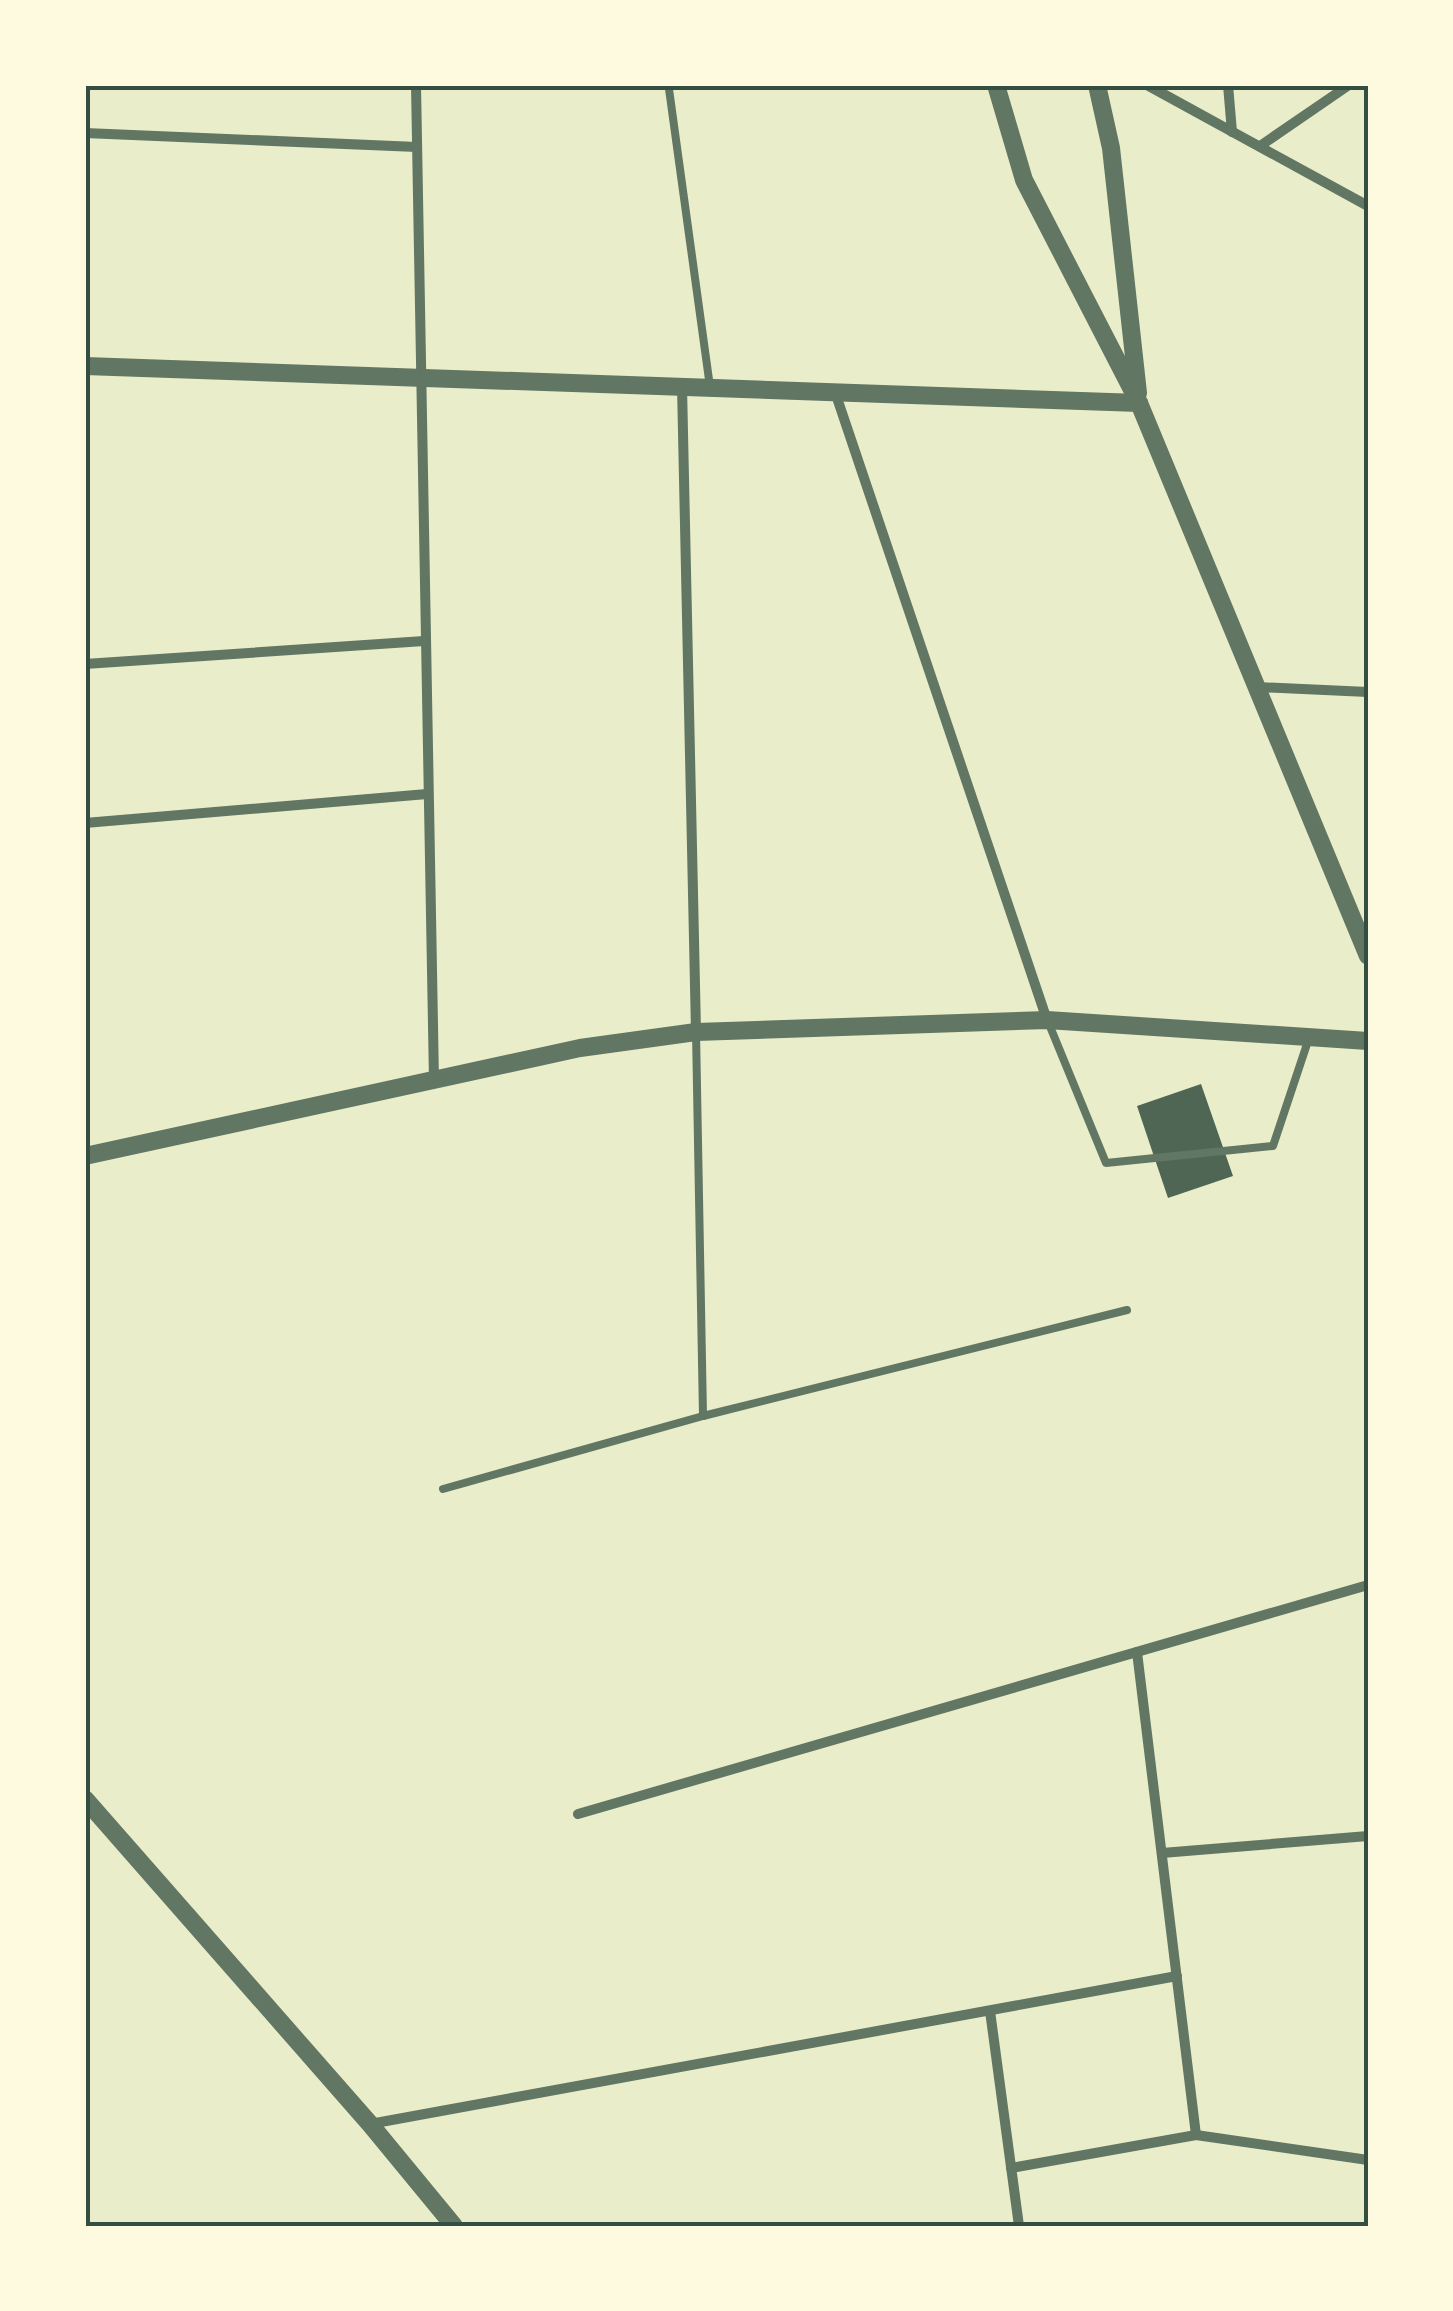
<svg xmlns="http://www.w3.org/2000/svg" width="1453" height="2311" viewBox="0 0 1453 2311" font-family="'Varela Round',sans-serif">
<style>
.building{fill:#4f6655}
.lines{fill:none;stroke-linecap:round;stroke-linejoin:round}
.service{stroke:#617663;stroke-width:8}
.minor{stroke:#617663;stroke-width:10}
.tertiary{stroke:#617663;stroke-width:18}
.neatline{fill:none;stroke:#344e41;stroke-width:4}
</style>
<rect width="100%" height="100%" fill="#e9edc9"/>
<path class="building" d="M1201,1084L1233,1176L1168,1198L1137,1106Z"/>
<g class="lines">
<g class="service">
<path d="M669,89L710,387"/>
<path d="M1049,1024L1106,1163L1273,1146L1309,1038"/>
<path d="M696,1032L703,1416"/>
<path d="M443,1489L703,1416L1127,1310"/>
</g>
<g class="minor">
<path d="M416,85L434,1081"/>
<path d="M1147,85L1368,206"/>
<path d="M1228,85L1232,132"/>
<path d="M85,133L417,147"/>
<path d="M1260,146L1349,85"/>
<path d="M682,386L696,1032"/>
<path d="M835,392L1047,1020"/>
<path d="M85,664L424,641"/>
<path d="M1257,687L1368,692"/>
<path d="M85,823L427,794"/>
<path d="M1137,1652L1196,2135"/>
<path d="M578,1814L1368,1585"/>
<path d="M1162,1853L1368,1836"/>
<path d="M990,2011L1019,2226"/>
<path d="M370,2124L1177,1976"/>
<path d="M1011,2168L1196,2135L1368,2160"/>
</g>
<g class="tertiary">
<path d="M996,85L1024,180L1139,403L1368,956"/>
<path d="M1097,85L1111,148L1138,393"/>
<path d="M85,366L1139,403"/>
<path d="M85,1156L580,1048L696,1032L1047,1020L1368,1041"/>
<path d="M85,1799L370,2124L454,2226"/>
</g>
</g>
<rect width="1453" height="2311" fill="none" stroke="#fefae0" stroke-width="175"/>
<rect x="88" y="88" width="1278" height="2136" class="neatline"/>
</svg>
